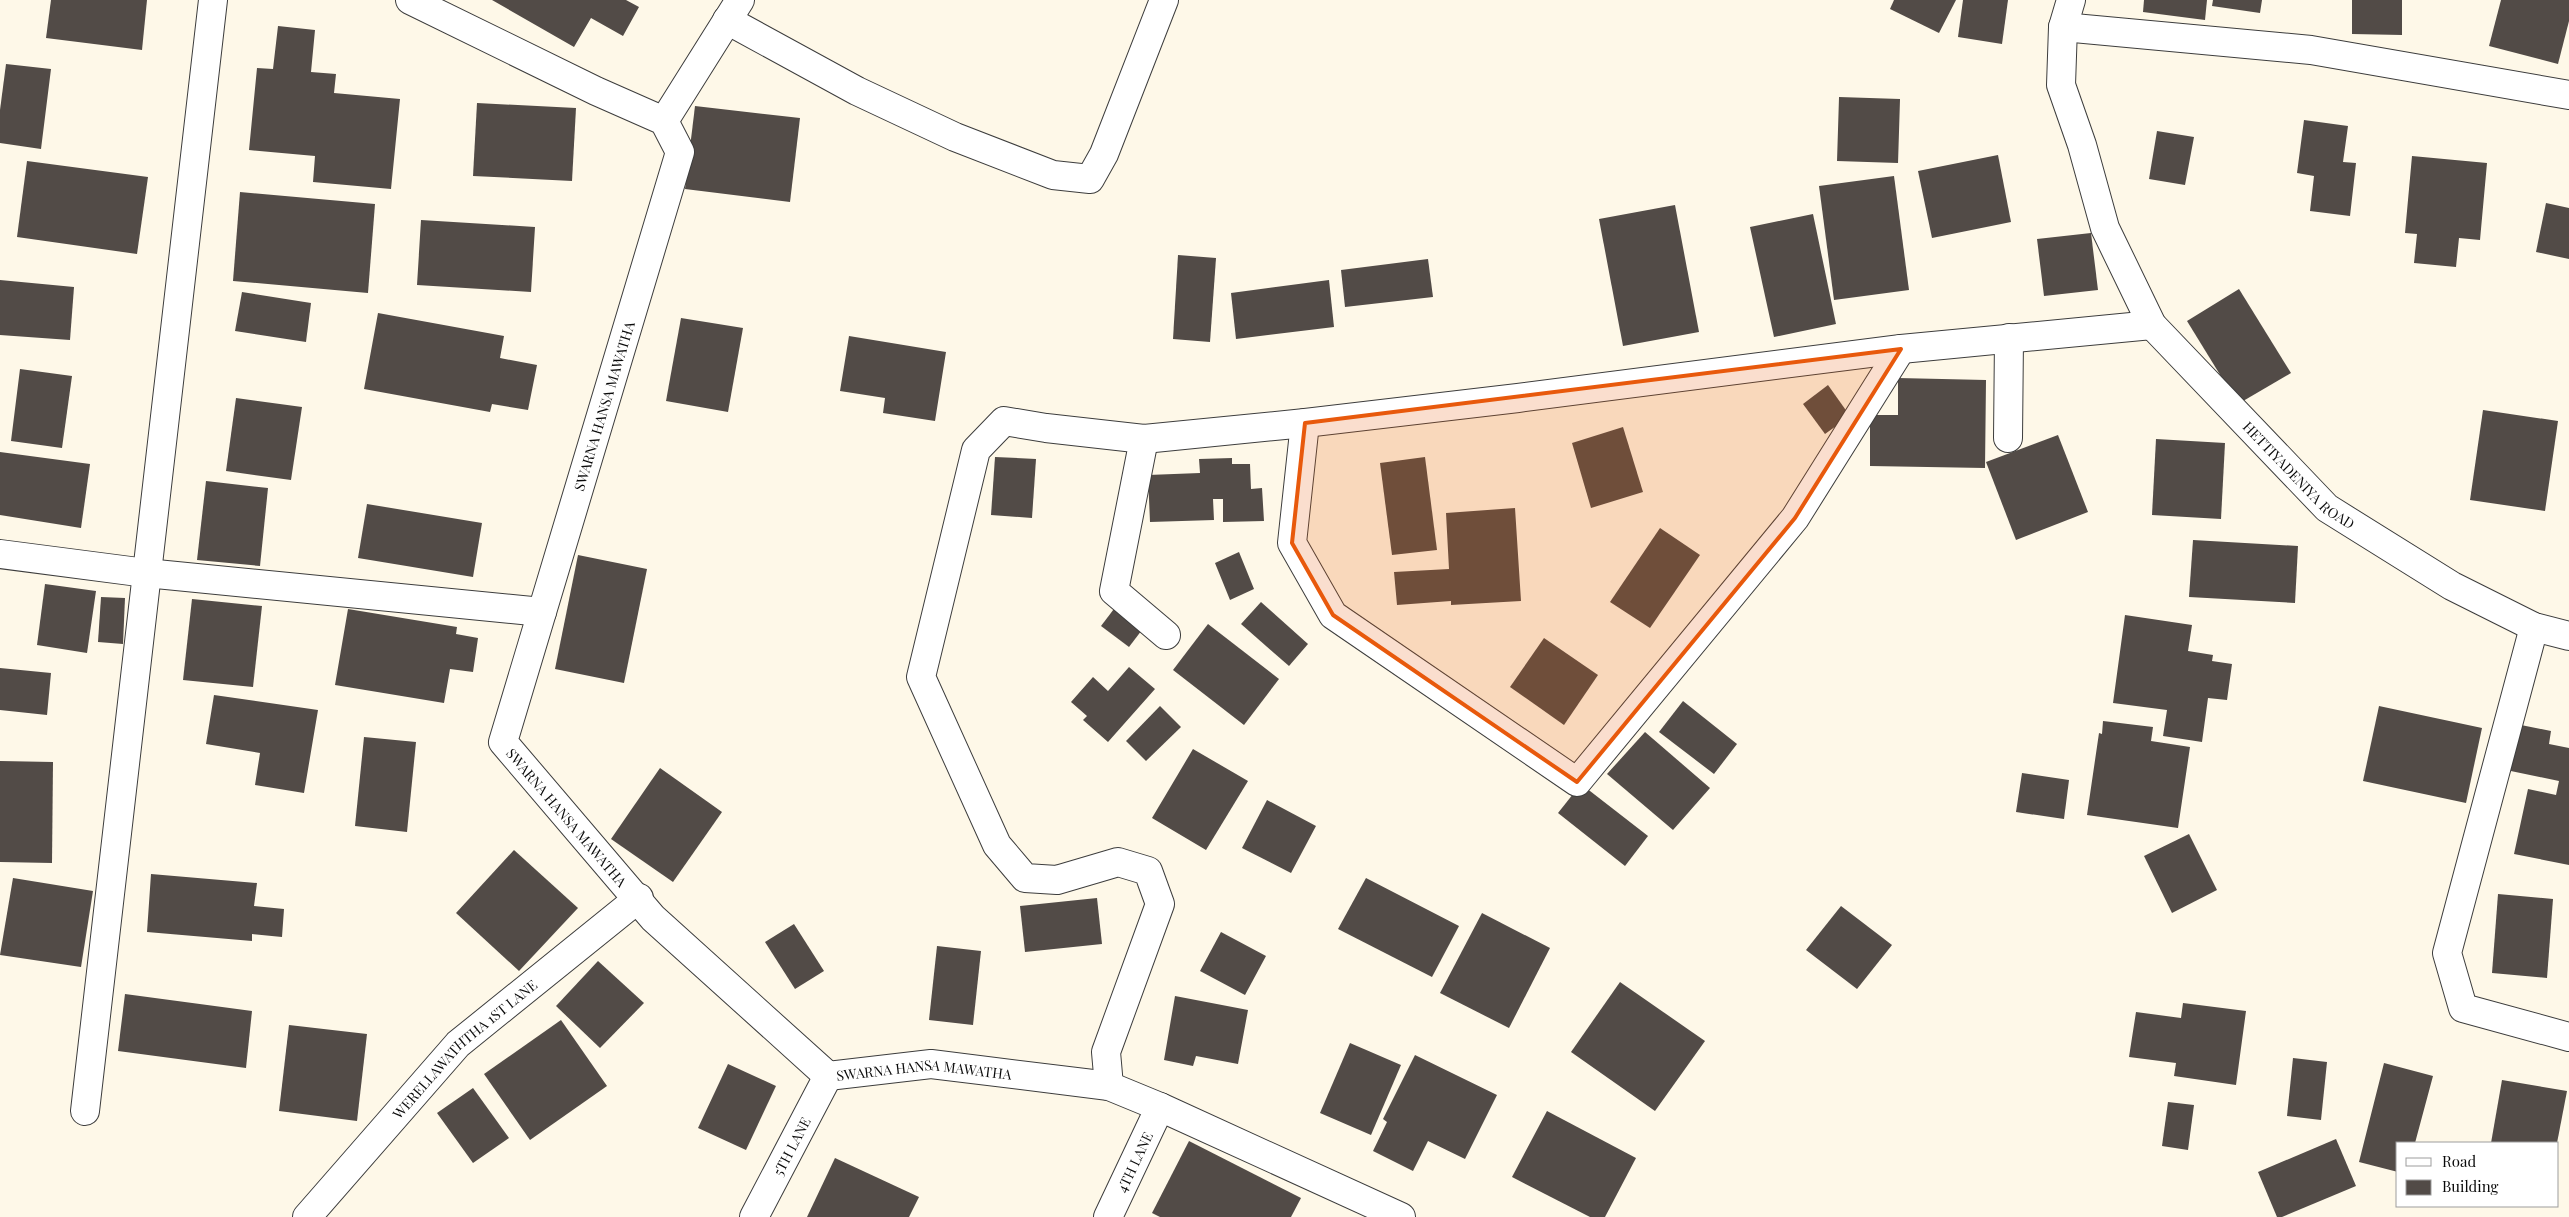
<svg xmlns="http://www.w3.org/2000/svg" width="2569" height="1217" viewBox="0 0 2569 1217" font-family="'Playfair Display',serif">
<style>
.building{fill:#524b47}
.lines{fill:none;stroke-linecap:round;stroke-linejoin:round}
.minor-casing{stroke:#3d3d3d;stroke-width:30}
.minor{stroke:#fff;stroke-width:28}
.marked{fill:#e8590c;fill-opacity:0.2;stroke:#e8590c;stroke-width:4;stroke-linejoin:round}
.labels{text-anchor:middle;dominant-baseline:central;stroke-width:5;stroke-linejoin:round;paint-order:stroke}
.street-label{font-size:14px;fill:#0a0a0a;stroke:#fff}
</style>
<rect width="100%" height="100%" fill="#fef8e8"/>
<g class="building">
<path d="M51,0H147L142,50L46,38Z"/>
<path d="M492,0H626L639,7L623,36L591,18L574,47Z"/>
<path d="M1894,0H1956L1939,33L1890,9Z"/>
<path d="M1963,0H2008L2002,44L1958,37Z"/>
<path d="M2144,0H2207L2205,20L2143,12Z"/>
<path d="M2213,0H2262L2260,13L2212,6Z"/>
<path d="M2352,0H2402V35L2352,34Z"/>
<path d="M2501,0H2569V21L2558,64L2489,46Z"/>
<path d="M278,26L315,30L311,72L336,74L334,93L400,99L391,189L313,182L315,156L249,150L257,68L273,69Z"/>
<path d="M6,64L51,69L41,149L0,143V110Z"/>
<path d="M1839,97L1900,99L1898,163L1837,161Z"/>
<path d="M477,103L576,108L572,181L473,176Z"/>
<path d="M695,106L800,118L790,202L685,189Z"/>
<path d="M2304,120L2348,126L2343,162L2356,163L2350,216L2310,211L2314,176L2297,173Z"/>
<path d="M2157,131L2194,137L2185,185L2149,179Z"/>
<path d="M1998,155L2011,222L1932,238L1918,171Z"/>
<path d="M2412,156L2487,163L2480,240L2459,238L2456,267L2414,263L2417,234L2405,233Z"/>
<path d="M27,161L148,177L137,254L17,237Z"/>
<path d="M1894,176L1909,290L1834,300L1819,186Z"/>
<path d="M240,192L375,204L368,293L233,281Z"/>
<path d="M2546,203L2569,208V259L2536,252Z"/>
<path d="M1675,205L1699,332L1623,346L1599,219Z"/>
<path d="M1813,214L1836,324L1774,337L1750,227Z"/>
<path d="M421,220L535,227L531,292L417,285Z"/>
<path d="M2091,233L2098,290L2044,296L2037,239Z"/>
<path d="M1178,255L1216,258L1210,342L1173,339Z"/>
<path d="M1428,259L1433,297L1345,307L1341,270Z"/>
<path d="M0,280L74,287L70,340L0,335Z"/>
<path d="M1329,280L1334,327L1236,339L1231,293Z"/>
<path d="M2239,289L2291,373L2238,404L2187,321Z"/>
<path d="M242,292L311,303L306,342L235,331Z"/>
<path d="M378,313L504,336L500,358L537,365L528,410L492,404L490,412L364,389Z"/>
<path d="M681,318L743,328L728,412L666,401Z"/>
<path d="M849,336L946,352L935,421L883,413L885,398L840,391Z"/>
<path d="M20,369L72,376L62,448L11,441Z"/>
<path d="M1898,378L1986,380L1985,468L1870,466V415H1898Z"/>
<path d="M1828,385L1850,416L1825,434L1803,404Z"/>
<path d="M236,398L302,407L291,480L226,471Z"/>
<path d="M2483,410L2558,421L2545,511L2470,500Z"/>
<path d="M1623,427L1643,492L1591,508L1572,443Z"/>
<path d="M2058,435L2088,512L2016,540L1986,462Z"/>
<path d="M2156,439L2225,443L2221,519L2152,515Z"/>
<path d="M0,452L90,464L81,528L0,515Z"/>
<path d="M995,457L1036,459L1032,518L991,515Z"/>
<path d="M1425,457L1437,550L1392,555L1380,463Z"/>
<path d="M1232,458V464H1250L1251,489L1262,488L1264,521L1223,522V499H1213L1214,520L1150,522L1148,475L1200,473L1199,459Z"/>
<path d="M206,481L268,488L260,566L197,560Z"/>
<path d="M367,504L482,523L473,577L358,558Z"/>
<path d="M1515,508L1521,601L1451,605V601L1397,605L1394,572L1449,569L1446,513Z"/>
<path d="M1660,528L1700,555L1650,628L1610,602Z"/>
<path d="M2193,540L2298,546L2295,603L2189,597Z"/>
<path d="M1239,552L1254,589L1230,600L1215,563Z"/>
<path d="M578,555L647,569L624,683L555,669Z"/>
<path d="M45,584L96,591L87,653L37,645Z"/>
<path d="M101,597L125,598L123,644L98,642Z"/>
<path d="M192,599L262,606L253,687L183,680Z"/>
<path d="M1120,601L1148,622L1129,647L1101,626Z"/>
<path d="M1261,602L1308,644L1289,666L1241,624Z"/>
<path d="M348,609L457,627L456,634L478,638L473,672L450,669L444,703L335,685Z"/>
<path d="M2125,615L2192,625L2188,651L2213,655L2212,661L2232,664L2227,700L2208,698L2202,742L2163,736L2167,710L2113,703Z"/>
<path d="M1208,624L1279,679L1244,725L1173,670Z"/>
<path d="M1544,638L1598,675L1564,725L1510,687Z"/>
<path d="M1129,667L1155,689L1108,742L1083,720L1087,716L1071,702L1093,677L1108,691Z"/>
<path d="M0,668L51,673L47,715L0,710Z"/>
<path d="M214,695L318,710L304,793L255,785L260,753L206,744Z"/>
<path d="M1683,701L1737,744L1714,774L1659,732Z"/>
<path d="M1160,706L1181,727L1146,761L1126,741Z"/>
<path d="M2379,706L2482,728L2466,803L2363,781Z"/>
<path d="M2103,721L2153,727L2151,741L2190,747L2178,828L2087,815L2099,733L2102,734Z"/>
<path d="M2516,724L2551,731L2549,744L2569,748V865L2514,854L2528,789L2556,795L2559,781L2506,770Z"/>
<path d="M1645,732L1710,788L1673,830L1607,774Z"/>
<path d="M364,737L416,742L407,832L355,826Z"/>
<path d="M1193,749L1248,781L1206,850L1152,818Z"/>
<path d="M0,761L53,762L52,863L0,862Z"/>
<path d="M660,768L722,812L673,882L611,839Z"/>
<path d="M2022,773L2069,780L2064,819L2016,812Z"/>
<path d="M1581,784L1648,836L1625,866L1558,813Z"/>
<path d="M1267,800L1316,826L1291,873L1242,848Z"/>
<path d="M2189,834L2217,890L2172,913L2144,856Z"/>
<path d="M514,850L578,908L519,971L456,913Z"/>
<path d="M151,874L257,883L254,906L284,909L282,937L252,934V941L147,932Z"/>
<path d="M13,878L93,891L81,967L0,955Z"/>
<path d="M1366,878L1459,926L1432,977L1338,929Z"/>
<path d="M2498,894L2553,899L2547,978L2492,973Z"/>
<path d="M1097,898L1102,944L1025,952L1020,906Z"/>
<path d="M1841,906L1892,945L1857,989L1806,950Z"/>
<path d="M1482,913L1550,948L1509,1028L1440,993Z"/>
<path d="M794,924L824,971L795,989L765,942Z"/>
<path d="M1221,932L1266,956L1245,995L1200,971Z"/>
<path d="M937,946L981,951L973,1025L929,1020Z"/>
<path d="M598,961L644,1003L600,1048L556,1006Z"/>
<path d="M1620,982L1705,1041L1655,1111L1571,1052Z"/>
<path d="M125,994L252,1011L246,1068L118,1051Z"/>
<path d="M1175,996L1248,1010L1238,1064L1196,1056L1193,1066L1164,1060Z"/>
<path d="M2183,1003L2246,1011L2236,1085L2174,1076L2176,1063L2129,1057L2136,1012L2181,1018Z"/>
<path d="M561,1020L607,1086L530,1140L484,1074Z"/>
<path d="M289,1025L367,1034L357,1121L279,1111Z"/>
<path d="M1350,1043L1401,1065L1371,1135L1320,1113Z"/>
<path d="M1415,1055L1497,1095L1465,1159L1428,1141L1413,1171L1373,1151L1387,1122L1383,1119Z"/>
<path d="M2293,1058L2327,1062L2321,1120L2287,1116Z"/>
<path d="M2384,1063L2433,1076L2415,1143H2398V1172L2359,1162Z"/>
<path d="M728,1064L776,1086L746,1150L698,1128Z"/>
<path d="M2502,1080L2567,1091L2557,1143H2491Z"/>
<path d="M473,1088L509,1138L473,1163L437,1113Z"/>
<path d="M2168,1102L2194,1105L2188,1150L2162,1146Z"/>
<path d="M1547,1111L1636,1158L1605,1217H1590L1512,1177Z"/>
<path d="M2336,1139L2356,1186L2282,1217H2277L2258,1172Z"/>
<path d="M1189,1141L1301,1198L1291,1217H1160L1152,1213Z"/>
<path d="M835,1158L919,1197L909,1217H807Z"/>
</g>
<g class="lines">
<g class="minor-casing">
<g id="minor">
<path id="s1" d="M410,0L596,91L664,121L680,152L503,742L653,918L828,1076L931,1064L1109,1086L1160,1107L1401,1217"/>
<path id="s2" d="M2071,0L2063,27L2061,85L2082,145L2105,228L2152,325L2327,508L2452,586L2534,627L2569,636"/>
<path d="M727,20L857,91L955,137L1053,175L1090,179L1104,154L1164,0"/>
<path d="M2063,27L2311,50L2569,95"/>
<path d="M664,121L740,0"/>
<path d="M1305,423L1292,543L1333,615L1577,782L1795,518L1901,349"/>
<path d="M2008,438L2009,338"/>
<path d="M1144,439L1114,591L1166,635"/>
<path d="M0,554L146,573L542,612"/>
<path d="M2534,627L2447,953L2463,1008L2569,1037"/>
<path d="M1109,1086L1106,1052L1160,904L1148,871L1118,862L1057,880L1025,878L997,845L921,677L976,450L1004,421L1046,428L1144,439L1305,423L1518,398L1901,349L2152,325"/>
<path d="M85,1111L213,0"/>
<path id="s3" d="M307,1217L458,1044L639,898"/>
<path id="s4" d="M754,1217L828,1076"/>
<path id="s5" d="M1108,1217L1160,1107"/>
</g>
</g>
<use href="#minor" class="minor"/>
</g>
<path class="marked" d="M1901,349L1795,518L1577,782L1333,615L1292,543L1305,423Z"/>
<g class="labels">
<g class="street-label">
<text transform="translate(604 406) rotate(-73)">SWARNA HANSA MAWATHA</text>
<text stroke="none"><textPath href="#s2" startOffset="554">HETTIYADENIYA ROAD</textPath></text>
<text stroke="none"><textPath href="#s1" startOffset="1031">SWARNA HANSA MAWATHA</textPath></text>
<text stroke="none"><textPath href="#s3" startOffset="231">WERELLAWATHTHA 1ST LANE</textPath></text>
<text stroke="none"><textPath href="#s1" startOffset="1496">SWARNA HANSA MAWATHA</textPath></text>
<text stroke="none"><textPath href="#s4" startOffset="80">5TH LANE</textPath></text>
<text stroke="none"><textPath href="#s5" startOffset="61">4TH LANE</textPath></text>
</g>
</g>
<rect x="2396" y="1142" width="162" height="65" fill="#ffffff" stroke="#9d9d9d"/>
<rect x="2406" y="1158" width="25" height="8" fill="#ffffff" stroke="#9d9d9d"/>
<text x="2442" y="1167" font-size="15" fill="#0a0a0a">Road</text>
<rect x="2406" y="1180" width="25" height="15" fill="#524b47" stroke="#9d9d9d"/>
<text x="2442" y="1192" font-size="15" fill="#0a0a0a">Building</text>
</svg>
